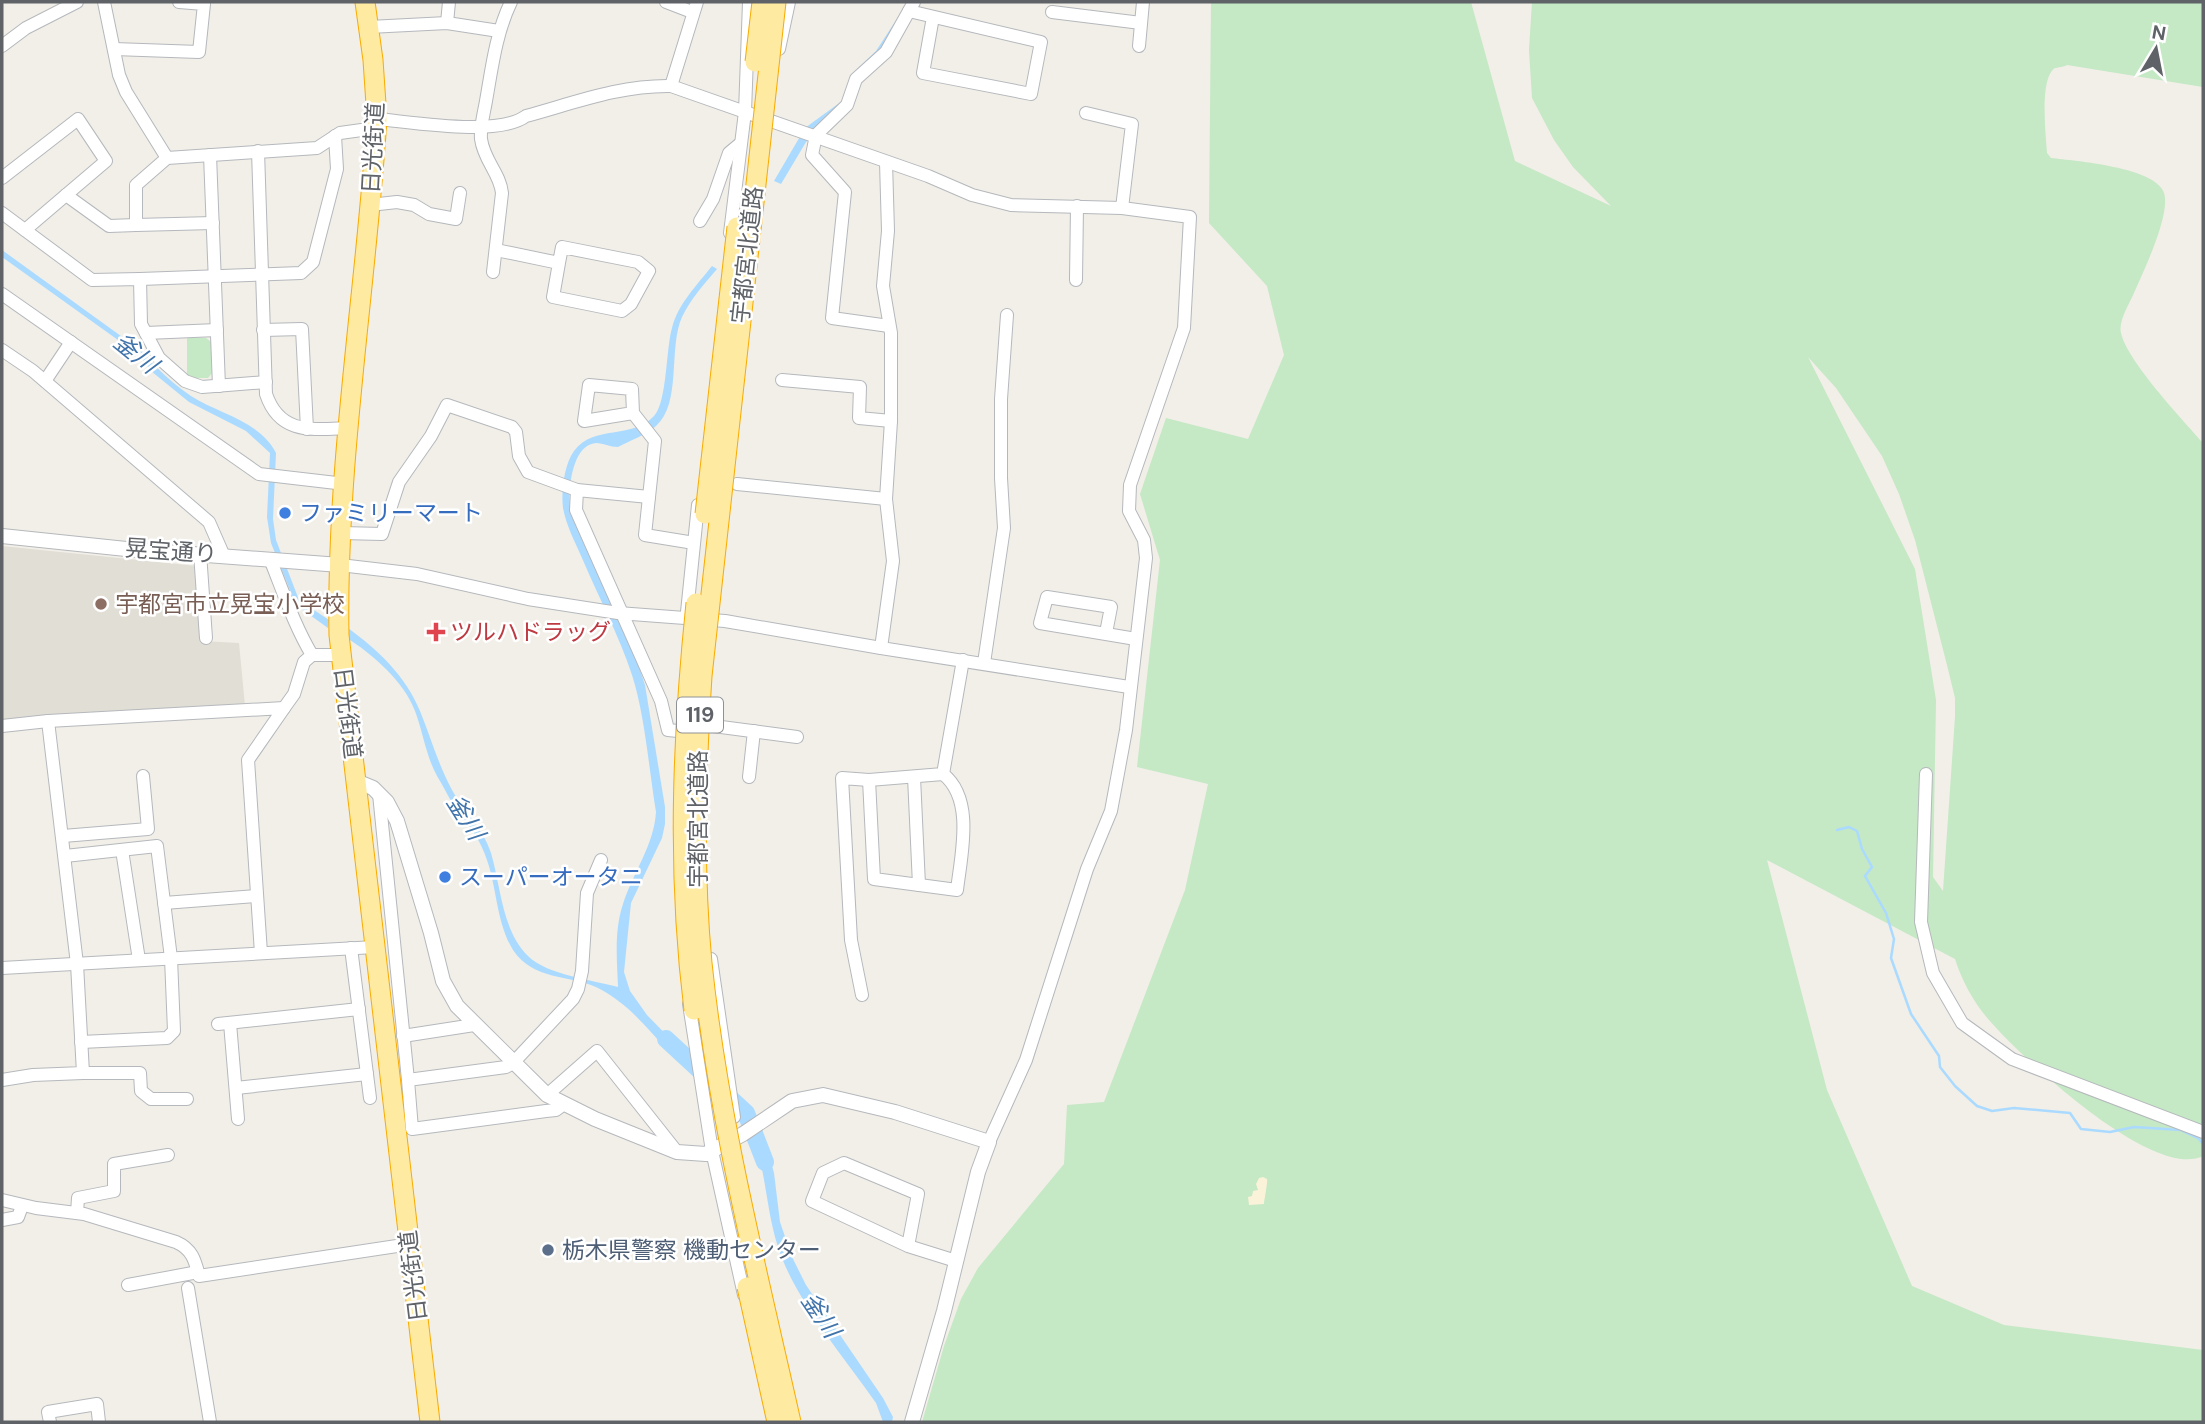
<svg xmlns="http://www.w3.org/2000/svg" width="2205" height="1424" viewBox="0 0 2205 1424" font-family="'DM Sans','Noto Sans JP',sans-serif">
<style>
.education{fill:#e1ded6}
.green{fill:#c5e8c5;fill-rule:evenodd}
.sand{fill:#fbf3d9}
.water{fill:#aadaff}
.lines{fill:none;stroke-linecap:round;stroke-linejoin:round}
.stream{stroke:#aadaff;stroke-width:2.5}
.river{stroke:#aadaff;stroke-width:18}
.minor-casing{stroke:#b5b8bc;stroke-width:14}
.tertiary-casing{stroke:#b5b8bc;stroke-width:16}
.trunk-casing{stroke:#f9ab00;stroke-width:21}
.minor{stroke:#fff;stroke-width:12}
.tertiary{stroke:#fff;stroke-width:14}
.trunk{stroke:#feeaa1;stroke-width:19}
.trunk-bridge-casing{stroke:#f9ab00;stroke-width:21;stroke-linecap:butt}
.trunk-bridge{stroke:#feeaa1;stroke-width:19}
.shop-dot{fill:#3f7fe0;stroke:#fff;stroke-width:2.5}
.education-dot{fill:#8d6e63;stroke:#fff;stroke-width:2.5}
.health-dot{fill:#e0444e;stroke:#fff;stroke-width:2.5}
.service-dot{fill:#5c6f8a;stroke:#fff;stroke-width:2.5}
.labels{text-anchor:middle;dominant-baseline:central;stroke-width:5;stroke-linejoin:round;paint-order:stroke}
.shield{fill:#fff;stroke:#8f9295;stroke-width:2}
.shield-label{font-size:21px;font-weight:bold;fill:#5f6368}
.street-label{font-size:23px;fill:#5f6368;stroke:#fff}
.shop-label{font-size:23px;fill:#366cbe;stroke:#fff;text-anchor:start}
.education-label{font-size:23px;fill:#785e54;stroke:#fff;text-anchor:start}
.health-label{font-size:23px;fill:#be3a42;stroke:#fff;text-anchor:start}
.service-label{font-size:23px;fill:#4e5e75;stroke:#fff;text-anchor:start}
.water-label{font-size:24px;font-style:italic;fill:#4174aa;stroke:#fff}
</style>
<rect width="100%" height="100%" fill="#f1efe8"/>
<path class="education" d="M2,546L197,566L202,641L239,643L245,706L2,721Z"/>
<g class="green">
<path d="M1211,2H1471L1515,161L1611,206L1573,167L1554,140L1532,98L1529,50L1532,2H2203V87L2067,65C2066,66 2056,68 2055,68C2039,78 2046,136 2047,153L2051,158C2075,161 2156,167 2164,193C2171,215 2143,272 2134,293C2129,304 2118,322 2121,333C2127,361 2183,420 2203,443V1156C2153,1181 2021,1057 1989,1020C1974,1003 1962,981 1955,959L1767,860L1827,1090L1912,1286L2004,1325L2203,1350V1422H922L944,1346L961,1299L978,1268L1064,1164L1067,1105L1104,1102L1185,890L1208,784L1137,767L1160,560L1140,494L1166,418L1248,439L1284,355L1267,286L1209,223ZM1808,357L1836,388L1882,456L1899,494L1915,540L1948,669L1955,698V717L1943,891L1933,877L1936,700L1915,569Z"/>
<path d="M187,338H206L211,342L212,373L208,378H191L187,374Z"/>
</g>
<path class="sand" d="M1263,1177L1267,1179C1268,1181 1264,1202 1264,1204L1249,1205L1248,1197L1252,1196L1253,1191L1258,1190L1256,1184L1259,1178Z"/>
<g class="water">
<path d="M908,2L883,50L844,101L806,142L781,184L774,181L805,128L842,101L857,69L876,51Z"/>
<path d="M2,250L143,352C156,368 173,384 191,396C219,414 260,421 276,453L273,519L276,540L299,600L329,620L328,628L296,605L271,543L267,517L270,453L246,431L189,402L151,371L139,355L2,257Z"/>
<path d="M712,266L717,269C704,284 690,300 682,317C668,348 682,403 656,426C646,435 629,441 618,447C610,447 603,443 596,443C571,445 568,492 570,510L637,661L645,685L665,807V824L662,838L631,903L624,972L630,991L647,1015L683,1052L676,1060C652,1034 630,1004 598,988C568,974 534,981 513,950C497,924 497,891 488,863C480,837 468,825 453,804C447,795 443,785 437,776C426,756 423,732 415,711C404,681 372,654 347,638L348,628C378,650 405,675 420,711C431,738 438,764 452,790C464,812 483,828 491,853C501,887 502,931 528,956C547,975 593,980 618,987C617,959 614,931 623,904C633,873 654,845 656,812C649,770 645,715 632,675C619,635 598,596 582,558C575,542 566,525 563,508C561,491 564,465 574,451C594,424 632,440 654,416C667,403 666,348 672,328C678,304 697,285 712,266Z"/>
<path d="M764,1137L774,1173L780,1222L792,1257L806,1285L883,1398L893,1417L892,1422H883L876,1403C844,1357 795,1300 778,1247C767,1213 766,1176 755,1141Z"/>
</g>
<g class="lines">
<path class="stream" d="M1837,830L1849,827L1857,831L1862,849L1872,867L1865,876L1886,913L1894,939L1891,958L1911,1014L1939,1056L1940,1067L1955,1086L1977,1106L1992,1111L2014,1108L2070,1113L2081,1129L2110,1132L2134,1127L2181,1130L2198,1138L2203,1144"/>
<path class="river" d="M666,1039L746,1113L765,1162"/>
<g class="minor-casing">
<g id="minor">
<path d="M104,2L119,75L126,92L167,158"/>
<path d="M666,2L692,12"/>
<path d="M909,11L1041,42L1031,94L923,73L933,17"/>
<path d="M1052,12L1141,23"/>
<path d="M447,23L449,2"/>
<path d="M369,27L447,23L499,31"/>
<path d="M2,46L26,28L77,2"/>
<path d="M1139,46L1143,2"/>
<path d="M114,49L199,52L204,4L179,2"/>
<path d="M779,49L789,2"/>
<path d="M671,86L697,2"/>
<path d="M1086,113L1132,124L1122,208"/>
<path d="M377,119C412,122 498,137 526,116C574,103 620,85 671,86L928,176L972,195L1011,205L1122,208L1190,217L1184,328L1130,485L1129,511L1144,540L1146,558L1126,730L1111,811L1087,869L1026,1060L989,1142"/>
<path d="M258,151L266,394C280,436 314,429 350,428"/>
<path d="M210,155L219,386"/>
<path d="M886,162L888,231L883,286L891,333V421L886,499L893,561L881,648L1129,687"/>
<path d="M2,178L78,119L106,161L66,195L109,226L136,225V185L167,158L317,148L340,133L376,128"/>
<path d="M370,205L397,202L414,205L429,214L456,219L460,193"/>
<path d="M2,213L92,280L140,279L141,324L159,358L185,381L202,387L266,382"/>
<path d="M700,221L713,199L729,153L741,143"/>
<path d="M136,225L213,223"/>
<path d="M25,230L66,195"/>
<path d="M730,233L745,112L749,2"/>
<path d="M496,250L559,263L553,297L622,311L631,304L649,271L638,262L562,247L559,263"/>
<path d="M493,272L502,193C500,173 484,161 481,139C480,126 484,113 486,101C492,67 496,33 511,2"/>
<path d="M140,279L301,273L313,262L337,169L335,136"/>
<path d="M1076,280L1077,206"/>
<path d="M2,294L259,474L345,484"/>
<path d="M889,326L832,318L845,192L812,155L816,135L847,105L856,79L886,52L914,2"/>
<path d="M263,330L302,329L307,429"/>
<path d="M146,333L217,330"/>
<path d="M2,350L33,371L209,522L223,554"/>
<path d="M782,380L860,387L859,418L891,421"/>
<path d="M45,381L71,342"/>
<path d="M633,413L584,421L589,385L632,389L633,413L655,441L649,497L577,490L576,510L661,701L668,730L678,731"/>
<path d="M737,484L886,499"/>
<path d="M649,497L645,535L688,542"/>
<path d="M342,533L382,534L399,482L431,436L447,405L512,427L516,432L519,456L528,472L577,490"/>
<path d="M200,553L206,638"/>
<path d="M270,559C283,591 294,625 312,655H340"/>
<path d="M340,565L417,574L528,599L618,613L725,621L881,648"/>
<path d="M687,612L698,505"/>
<path d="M1106,633L1111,607L1047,597L1040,623L1136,639"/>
<path d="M984,663L1004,528L1001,478V399L1007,315"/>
<path d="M284,708L294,694L304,662L312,655"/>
<path d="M706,725L797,737"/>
<path d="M2,726L48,721L284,708L248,760L261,953"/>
<path d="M1926,774L1921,922L1933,973L1962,1023L2012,1059L2203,1132"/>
<path d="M749,777L754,731"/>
<path d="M914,777L919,885"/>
<path d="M869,780L874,879L957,890C961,855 975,799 943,774"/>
<path d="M379,794L408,1080"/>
<path d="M63,836L148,829L143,776"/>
<path d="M122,850L139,960"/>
<path d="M65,856L157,846L171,958L174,1031L167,1038L81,1042"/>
<path d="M164,903L257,896"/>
<path d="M351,948L370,1098"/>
<path d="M711,959L734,1117"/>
<path d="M2,968L375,947"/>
<path d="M862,995L851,940L842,778L869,780L943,774L963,660"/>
<path d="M689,1004L712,1151L744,1295"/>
<path d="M230,1023L238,1119"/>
<path d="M218,1024L359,1009"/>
<path d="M403,1036L474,1025"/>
<path d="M83,1073H140L141,1091L151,1099H187"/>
<path d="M2,1080L33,1075L83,1073L77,964L48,721"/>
<path d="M236,1088L367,1074"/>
<path d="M547,1095L597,1051L677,1152"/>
<path d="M564,1104L556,1110L546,1111L412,1129L408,1080L506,1067L513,1063L573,999L578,989L582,971L587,893L601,860"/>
<path d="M2,1200L36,1208L84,1214L176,1242C192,1249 195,1260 199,1276L410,1244"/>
<path d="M77,1213L78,1198L114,1191V1164L168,1155"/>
<path d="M2,1220L18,1217L22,1206"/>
<path d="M908,1246L918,1194L844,1163L823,1173L812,1201L908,1246L956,1261"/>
<path d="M128,1285L198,1272"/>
<path d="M188,1288L210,1422"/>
<path d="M50,1422L48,1412L97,1404L99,1422"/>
</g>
</g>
<g class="tertiary-casing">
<g id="tertiary">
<path d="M2,536L126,549L340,565"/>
<path d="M356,781L373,788L387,802L397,821L431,933L443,981L457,1006L547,1095L595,1119L677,1152L706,1154L743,1134L792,1101L823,1095L895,1112L989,1142L978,1172L944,1311L912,1422"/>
</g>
</g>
<g class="trunk-casing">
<path id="trunk" d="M365,2L373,60L377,119C366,290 336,463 339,635L430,1422"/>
</g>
<use href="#minor" class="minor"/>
<use href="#tertiary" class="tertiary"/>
<use href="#trunk" class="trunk"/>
<g class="trunk-bridge-casing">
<g id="trunk-bridge">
<path d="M776,2L702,676C696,771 693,868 702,963C718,1118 757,1270 791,1422"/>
<path d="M755,62L762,2"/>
<path d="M705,514L737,227"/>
<path d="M694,1010C677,874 682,739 696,603"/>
<path d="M747,1287L777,1422"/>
</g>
</g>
<use href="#trunk-bridge" class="trunk-bridge"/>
</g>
<g class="shop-dot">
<circle cx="285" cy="513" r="7"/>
<circle cx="445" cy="877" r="7"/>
</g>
<circle class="education-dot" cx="101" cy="604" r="7"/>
<path class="health-dot" d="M432.5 621.5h7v7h7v7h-7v7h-7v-7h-7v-7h7z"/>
<circle class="service-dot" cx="548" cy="1250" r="7"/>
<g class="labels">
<rect class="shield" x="677" y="697.5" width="46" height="35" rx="5"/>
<g class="shield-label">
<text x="700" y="715">119</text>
</g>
<g class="street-label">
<text transform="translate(373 148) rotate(-87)">日光街道</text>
<text transform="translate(747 255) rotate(-84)">宇都宮北道路</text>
<text transform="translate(171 551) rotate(4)">晃宝通り</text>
<text transform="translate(348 713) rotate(83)">日光街道</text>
<text transform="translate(698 819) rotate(-90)">宇都宮北道路</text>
<text transform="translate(413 1276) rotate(-97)">日光街道</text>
</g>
<g class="shop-label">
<text x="299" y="513">ファミリーマート</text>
<text x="459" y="877">スーパーオータニ</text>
</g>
<g class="education-label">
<text x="115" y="604">宇都宮市立晃宝小学校</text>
</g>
<g class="health-label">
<text x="450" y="632">ツルハドラッグ</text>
</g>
<g class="service-label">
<text x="562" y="1250">栃木県警察 機動センター</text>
</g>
<g class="water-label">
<text transform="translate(136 353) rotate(39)">釜川</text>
<text transform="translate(466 817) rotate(58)">釜川</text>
<text transform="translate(821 1315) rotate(56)">釜川</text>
</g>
</g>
<rect width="2205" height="1424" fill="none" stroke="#5f6368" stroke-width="7"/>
<g transform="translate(2156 49) rotate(10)" stroke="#ffffff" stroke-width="5" paint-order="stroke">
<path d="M0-5L12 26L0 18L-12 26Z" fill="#5f6368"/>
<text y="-10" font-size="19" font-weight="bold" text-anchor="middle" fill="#5f6368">N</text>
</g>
</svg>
